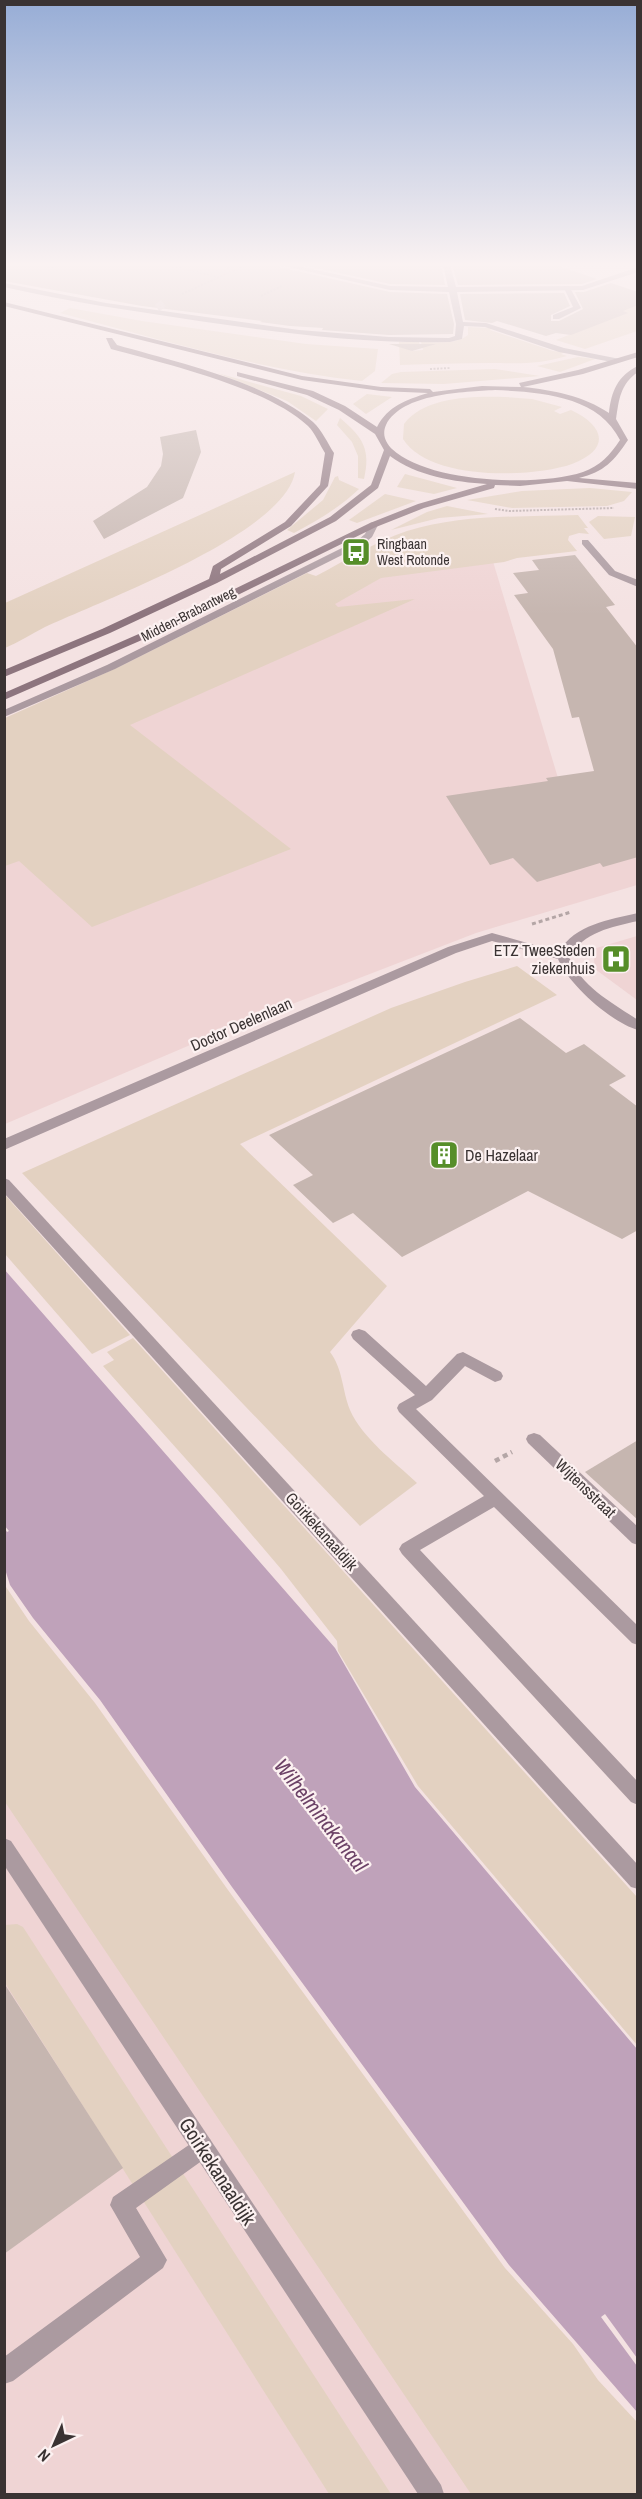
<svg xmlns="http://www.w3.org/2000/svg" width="642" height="2499" viewBox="0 0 642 2499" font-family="'Archivo Narrow',sans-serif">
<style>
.built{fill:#efd4d4}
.green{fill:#e3d1c1}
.water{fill:#bfa2ba}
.building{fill:#c6b6b0}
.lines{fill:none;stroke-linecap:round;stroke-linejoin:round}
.pedestrian-tunnel{stroke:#cfbfbf;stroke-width:8;stroke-dasharray:8 4;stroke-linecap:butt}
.path-far2{stroke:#b4a6a6;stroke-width:2;stroke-dasharray:2 1.5;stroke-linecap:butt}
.path-far1{stroke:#b4a6a6;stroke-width:3;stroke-dasharray:4 3;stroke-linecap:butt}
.path{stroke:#b4a6a6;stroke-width:4.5;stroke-dasharray:5 4;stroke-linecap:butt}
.service{fill:#ab9aa0;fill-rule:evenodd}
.minor{fill:#ab9aa0;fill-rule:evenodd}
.secondary{fill:#8d757e;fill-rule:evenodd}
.labels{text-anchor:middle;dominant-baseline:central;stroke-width:4.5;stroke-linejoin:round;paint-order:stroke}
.far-poi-label{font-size:14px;fill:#3a3333;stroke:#fcf1f1;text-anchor:start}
.far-street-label{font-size:14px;fill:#3a3333;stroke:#fcf1f1}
.poi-label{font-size:16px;fill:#3a3333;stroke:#fcf1f1;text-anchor:end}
.street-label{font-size:16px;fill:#3a3333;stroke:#fcf1f1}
.near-street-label{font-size:20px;fill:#3a3333;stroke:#fcf1f1}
.near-water-label{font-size:21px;font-style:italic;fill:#6c4267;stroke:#fcf1f1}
</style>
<rect width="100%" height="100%" fill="#f4e2e2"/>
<g class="built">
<path d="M489,548L561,788L637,787V885L476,933L230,1028L5,1124L4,770L371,577Z"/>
<path d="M637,936H638L637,1000L595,969L593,949Z"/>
<path d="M5,1666L600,2494H5Z"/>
</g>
<g class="green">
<path d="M637,293V331L585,349L556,340C592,326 610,320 637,293Z"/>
<path d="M70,308L142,321L306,344L378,349L375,371L362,381C260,370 159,339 60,313Z"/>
<path d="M468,327L492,328L490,330L553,351L565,352L561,354L567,356C536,365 520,363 489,363C459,363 430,364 400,365L399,342H419L420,348H410L411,351L423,350L421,342C437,342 456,345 468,335Z"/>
<path d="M578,357L595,359L560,372L537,366Z"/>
<path d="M495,369L540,376L444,384L381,383L392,374L401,372Z"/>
<path d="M217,373L301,396L328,409L316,421L287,401Z"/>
<path d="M367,394L392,397L366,414L353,404Z"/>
<path d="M505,397L532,399L562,407L554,411L560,414L571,410C605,426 611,449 572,464C532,478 429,481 403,439L404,424C425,396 474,396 505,397Z"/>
<path d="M340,418C363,437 371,450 364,479L358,478V456L352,442L337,425Z"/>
<path d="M295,472C285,534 100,601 45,627C31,634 19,642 5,648V603Z"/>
<path d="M405,474L457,488L434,494L397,487Z"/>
<path d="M338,476L339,480L359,489C339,508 318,520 294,533L287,530L323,500L335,477Z"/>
<path d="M590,488L632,492L624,501L607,506L512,508L467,500L522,491Z"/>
<path d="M385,494L416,501L357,523L349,520Z"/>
<path d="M447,506L488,514L439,518L391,530L427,512Z"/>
<path d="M578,515L588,528H584L589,534L579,533L569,536L568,540L577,551L517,558L504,562L381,578L335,604L338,607L415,599L130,725L291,849L92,927L19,861L5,866V718L121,666L307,573L316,576C345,561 376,541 407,531C462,514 521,517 578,515Z"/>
<path d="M598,516L635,517L631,536L604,539L589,522Z"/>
<path d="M517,966L557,995L240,1144L387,1286L330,1352C343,1369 342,1390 350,1410C362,1438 395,1462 417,1483L360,1526L22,1173L391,1008L465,982Z"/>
<path d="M5,1195L130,1335L92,1354L5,1254Z"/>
<path d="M133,1338L637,1897V2045L418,1786L338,1651L337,1641L281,1569L218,1495L103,1366L114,1360L107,1352Z"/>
<path d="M4,1584L29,1621L95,1703L228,1890L505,2268L573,2344L598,2380L637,2422V2494H471L5,1802Z"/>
<path d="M5,1925L17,1924L23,1927L391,2494H329L5,1983Z"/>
</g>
<path class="water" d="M4,1269L335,1648L415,1787L637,2049V2358L605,2314L601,2317L637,2366V2412L509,2265L232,1887L100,1700L33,1618L10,1585L5,1569V1529L7,1532L9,1531L4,1525Z"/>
<g class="building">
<path d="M4,265H278L279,267L390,292L447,294L454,324L453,334L389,335L322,330L323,328L290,326L260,322L262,321L142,306L4,281Z"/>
<path d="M303,265H441L445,285L390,284Z"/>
<path d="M452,265H556L597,279L582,284L458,285Z"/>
<path d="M611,283L638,292V305L623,311L628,313L571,335L556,333L546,336L497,321L492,323L465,320L460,294L564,293L570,306L551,315V321H559L583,309L575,292H584Z"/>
<path d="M389,344H436L412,351Z"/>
<path d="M196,430L201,452L183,498L104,539L93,521L147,487L161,466L163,454L160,437Z"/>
<path d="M575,555L615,605L606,607L638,648V857L603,867L600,863L537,882L513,858L490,865L446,796L548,781L546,778L594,771L579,717L572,718L553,649L514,595L528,593L513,573L539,570L532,560Z"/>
<path d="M520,1018L566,1053L584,1044L626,1076L609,1085L638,1107V1230L622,1239L528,1191L402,1257L353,1213L333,1223L293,1185L313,1175L269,1135Z"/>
<path d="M638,1440V1520L585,1472Z"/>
<path d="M4,1983L123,2168L4,2254Z"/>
</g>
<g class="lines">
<path class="pedestrian-tunnel" d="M157,308L165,302"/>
<g class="path-far2">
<path d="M166,265L218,277"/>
<path d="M226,268L236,269"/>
<path d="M45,270L58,265"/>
<path d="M182,294L246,265"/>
<path d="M261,296L282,286"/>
<path d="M430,369L450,368"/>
<path d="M495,509L509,511L614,508"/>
</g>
<path class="path-far1" d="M532,924L571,912"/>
<path class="path" d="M495,1461L512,1452"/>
<g class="service">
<path d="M563,286H569L581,308L559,319H553V315L573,307Z"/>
<path d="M373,522L378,525L372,537L364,544L115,669L4,717V710L107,665L358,540L365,534L370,523Z"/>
<path d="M359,1329L365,1331L426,1386L457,1354L463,1352L501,1372L503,1376L501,1380L495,1382L465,1366L432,1400L416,1409L638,1626V1645L632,1643L494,1507L420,1550L638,1782V1805L631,1802L402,1554L399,1549L402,1544L484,1496L399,1412L397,1408L399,1404L415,1395L353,1339L351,1335L353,1331Z"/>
<path d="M202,2136L210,2139L213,2147L210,2155L136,2208L167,2260L163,2268L13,2381L4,2384V2357L140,2257L110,2205L113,2197Z"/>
</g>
<g class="minor">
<path d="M280,265H293L390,286L448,287L443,265H450L456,287L582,286L638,267V272L583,290L457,292L463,322L486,323L564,348L620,359L621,361L617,363L559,352L485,327L464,326L462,339L450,342C366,344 282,333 199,321C134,311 69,302 4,287V283L106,303L299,330L389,337L449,338L455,336L456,324L449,292L390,290Z"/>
<path d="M582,540H588L615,571L638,580V587L609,575L582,544Z"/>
<path d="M638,913V921C611,927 584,932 569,957C582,987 611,1002 638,1020V1030C612,1023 568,984 558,959L492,941L456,953L4,1150V1139L448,947L492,933L559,952C575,924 609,920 638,913Z"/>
<path d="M4,1178L9,1180L638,1865V1889L631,1887L4,1193Z"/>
<path d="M534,1433L540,1435L638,1527V1545L632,1543L528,1443L526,1439L528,1435Z"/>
<path d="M4,1838L11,1841L441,2485L444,2494H418L4,1865Z"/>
</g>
<path class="secondary" d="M4,302L302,376L381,387L430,389L433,392L482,386L521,387L519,383L578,370L638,352V357L583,374L523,387C552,390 584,396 609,413C611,392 618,375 638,366V372C620,384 619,400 616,419L628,440C614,461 604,472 579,478L638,483V489L567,481L520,486L495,485L494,488L424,508L376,527L181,623L4,700V693L173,619L370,523L418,504L487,484C455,482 416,476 390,456L378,488L336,521L217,583L110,633L4,677V670L102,629L209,579L213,566L285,522L320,485L325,453C320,445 315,433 308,426C266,387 166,364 111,349L106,338H112L117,345C176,362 267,382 313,422C322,430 328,444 334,453L328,486L291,526L221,569L220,574L330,517L371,485L384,450L375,434L339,410L307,395L237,376V372L313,391L345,406L377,427C388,406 406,400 428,393L381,391L302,380L4,306ZM495,390C539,392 598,395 620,440C610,455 600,466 583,472C538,487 428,483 392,449C385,442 382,434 386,425C402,393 464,392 495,390Z"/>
</g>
<linearGradient id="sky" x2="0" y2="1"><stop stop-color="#97add6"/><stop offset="0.43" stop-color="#faf2f2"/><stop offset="1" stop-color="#faf2f2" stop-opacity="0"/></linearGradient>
<rect width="642" height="615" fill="url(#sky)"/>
<defs>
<g id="bus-square" transform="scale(1.5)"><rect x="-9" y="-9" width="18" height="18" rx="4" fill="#568e29" stroke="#fcf1f1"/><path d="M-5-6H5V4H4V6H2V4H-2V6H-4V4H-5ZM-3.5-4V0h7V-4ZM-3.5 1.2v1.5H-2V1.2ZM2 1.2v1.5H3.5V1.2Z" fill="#fff"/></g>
<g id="hospital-square" transform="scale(1.5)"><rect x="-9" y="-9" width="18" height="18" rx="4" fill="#568e29" stroke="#fcf1f1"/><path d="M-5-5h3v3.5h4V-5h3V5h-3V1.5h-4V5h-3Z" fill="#fff"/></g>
<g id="building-square" transform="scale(1.5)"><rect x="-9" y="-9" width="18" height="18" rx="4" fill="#568e29" stroke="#fcf1f1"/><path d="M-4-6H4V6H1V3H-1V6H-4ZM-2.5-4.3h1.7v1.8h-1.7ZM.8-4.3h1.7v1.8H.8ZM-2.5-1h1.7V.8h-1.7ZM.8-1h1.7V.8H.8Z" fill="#fff"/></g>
</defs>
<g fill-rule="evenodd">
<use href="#bus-square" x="356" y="552"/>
<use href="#hospital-square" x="616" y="959"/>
<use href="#building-square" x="444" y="1155"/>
</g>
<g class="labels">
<g class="far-poi-label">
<text x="377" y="544">Ringbaan<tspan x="377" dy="16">West Rotonde</tspan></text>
</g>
<g class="far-street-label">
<text transform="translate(188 614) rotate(-27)">Midden-Brabantweg</text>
</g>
<g class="poi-label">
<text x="595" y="950">ETZ TweeSteden<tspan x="595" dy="18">ziekenhuis</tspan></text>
<text x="465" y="1155" text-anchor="start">De Hazelaar</text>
</g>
<g class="street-label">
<text transform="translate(241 1024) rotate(-24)">Doctor Deelenlaan</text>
<text transform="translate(586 1488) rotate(44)">Wijtensstraat</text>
<text transform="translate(322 1531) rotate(48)">Goirkekanaaldijk</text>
</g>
<g class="near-street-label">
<text transform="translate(218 2171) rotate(57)">Goirkekanaaldijk</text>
</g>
<g class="near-water-label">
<text transform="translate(321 1815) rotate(52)">Wilhelminakanaal</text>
</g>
</g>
<rect width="642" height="2499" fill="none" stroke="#3a3333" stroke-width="12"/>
<g transform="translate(54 2445) rotate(224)" stroke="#fcf1f1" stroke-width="4.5" paint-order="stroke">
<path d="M0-4.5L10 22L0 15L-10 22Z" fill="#3a3333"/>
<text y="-9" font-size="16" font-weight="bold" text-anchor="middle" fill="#3a3333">N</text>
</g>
</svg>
